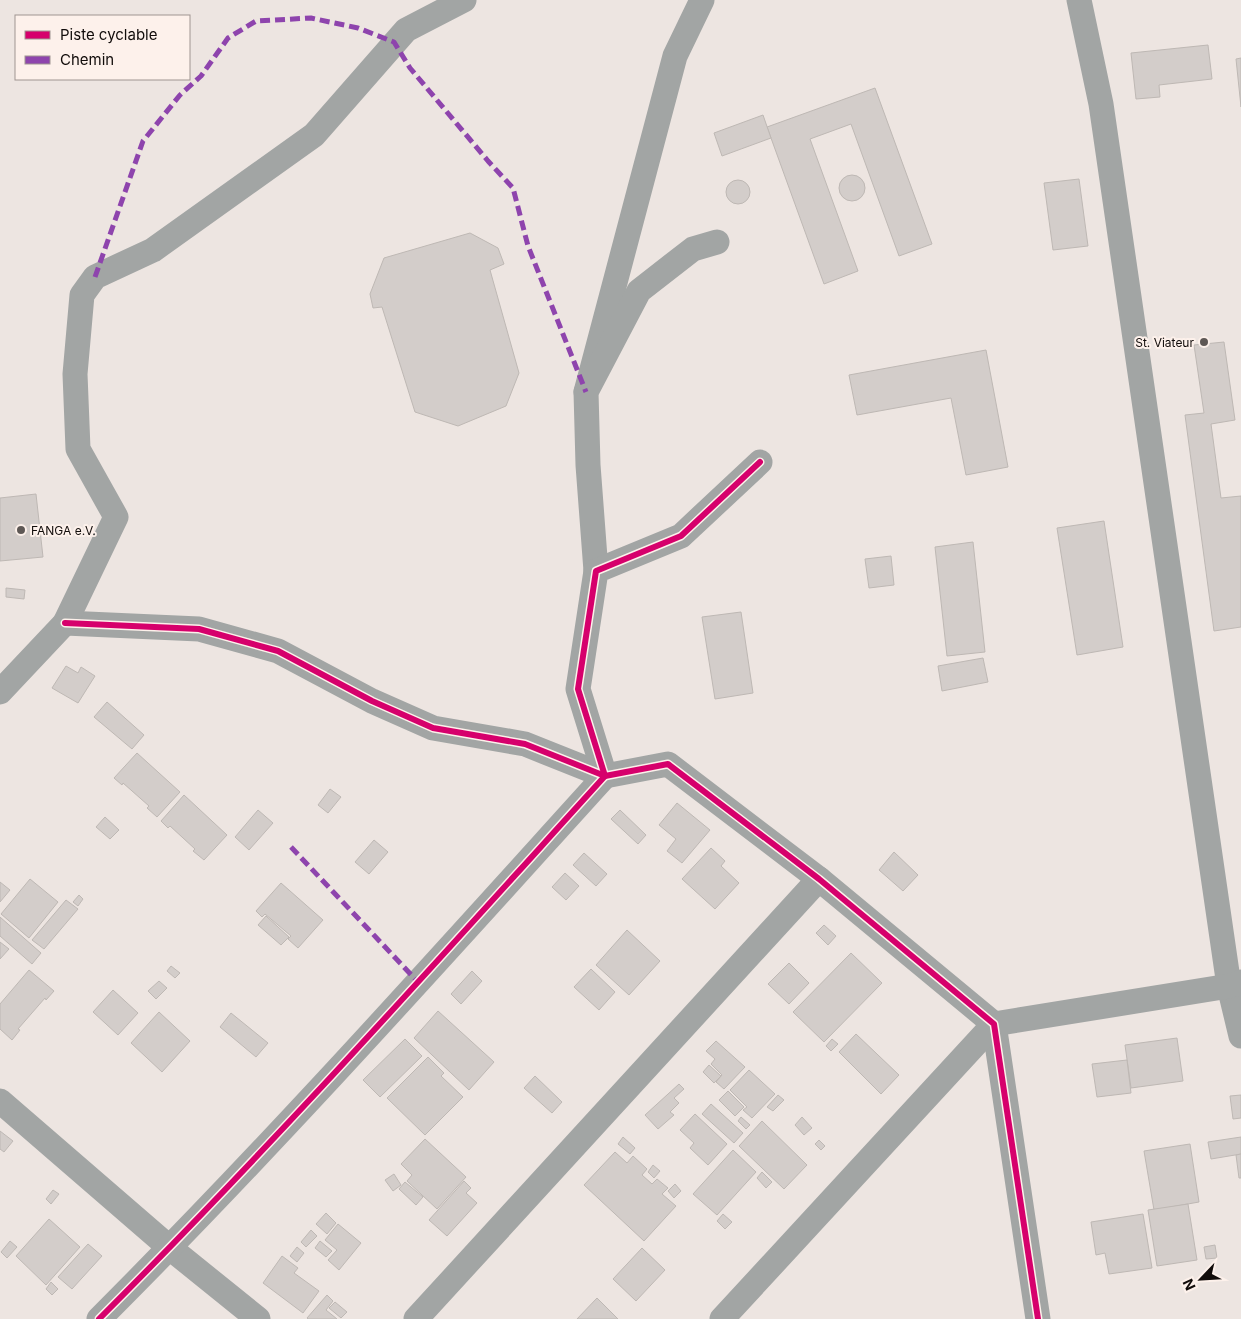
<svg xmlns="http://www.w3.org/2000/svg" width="1241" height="1319" viewBox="0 0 1241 1319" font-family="Inter,sans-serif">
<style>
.building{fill:#d3cdca;stroke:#beb8b4}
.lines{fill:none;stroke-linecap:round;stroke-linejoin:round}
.street{stroke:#a2a5a4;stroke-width:25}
.quiet{stroke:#8e44ad;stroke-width:5;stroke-dasharray:10 5;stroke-linecap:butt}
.cycleway-casing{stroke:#fdf1eb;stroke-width:9}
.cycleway{stroke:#d6006c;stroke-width:6}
.poi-dot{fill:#5e5855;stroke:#fdf1eb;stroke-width:2}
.labels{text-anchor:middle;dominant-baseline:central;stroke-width:4;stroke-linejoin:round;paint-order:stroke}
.poi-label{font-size:12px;fill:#110c0a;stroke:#fdf1eb;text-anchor:end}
</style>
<rect width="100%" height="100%" fill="#ede5e1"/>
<g class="building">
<path d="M1208,45L1212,79L1159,85L1160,97L1136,99L1131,53Z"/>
<path d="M1241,58V107L1236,59Z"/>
<path d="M875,88L932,244L899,256L851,124L810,139L858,271L824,284L767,127Z"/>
<path d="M763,115L771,138L722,156L714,133Z"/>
<circle cx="852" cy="188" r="13"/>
<path d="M1079,179L1088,246L1053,250L1044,183Z"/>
<circle cx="738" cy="192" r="12"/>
<path d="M470,233L498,248L504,264L490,270L519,373L506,406L458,426L415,412L382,307L373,308L370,294L384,258Z"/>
<path d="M1224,342L1235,420L1211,424L1221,498L1241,496V627L1214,631L1185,415L1204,413L1194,345Z"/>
<path d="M986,350L1008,467L966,475L951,398L857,415L849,375Z"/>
<path d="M36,494L43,557L0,561V498Z"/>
<path d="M1104,521L1123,647L1077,655L1057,528Z"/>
<path d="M973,542L985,652L947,656L935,547Z"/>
<path d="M891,556L894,585L869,588L865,559Z"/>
<path d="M6,588L25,590L24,599L6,597Z"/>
<path d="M741,612L753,693L715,699L702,617Z"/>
<path d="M983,658L988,682L942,691L938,666Z"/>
<path d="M66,666L78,673L81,667L95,676L78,703L52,688Z"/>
<path d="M107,702L144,735L132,749L94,717Z"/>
<path d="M137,753L180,792L157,817L147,808L149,806L123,783L122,785L114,778Z"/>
<path d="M330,789L341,797L328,813L318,805Z"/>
<path d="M184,795L227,835L204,860L193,851L195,849L170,826L168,828L161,821Z"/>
<path d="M677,803L710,830L682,863L667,851L676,839L659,825Z"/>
<path d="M258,810L273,823L249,850L235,837Z"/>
<path d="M620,810L646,835L638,844L611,819Z"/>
<path d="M105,817L119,830L110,839L96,827Z"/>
<path d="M374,840L388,852L369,874L355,862Z"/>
<path d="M711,848L725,861L721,866L739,883L715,909L682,879Z"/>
<path d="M894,852L918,875L903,891L879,870Z"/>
<path d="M584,853L607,874L596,886L573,865Z"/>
<path d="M565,873L579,886L566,900L552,887Z"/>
<path d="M30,879L58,902L29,938L1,914Z"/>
<path d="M0,882L10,890L0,902Z"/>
<path d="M281,883L323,920L298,948L288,939L291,936L265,914L262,917L256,911Z"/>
<path d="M79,895L83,899L78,906L73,902Z"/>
<path d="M66,900L78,909L44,949L32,940Z"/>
<path d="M266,916L289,937L281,945L258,925Z"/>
<path d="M0,917L41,953L32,964L0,936Z"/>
<path d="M824,925L836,936L828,945L816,933Z"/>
<path d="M627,930L660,961L629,995L596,965Z"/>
<path d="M0,942L9,949L0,959Z"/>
<path d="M851,953L882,983L824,1042L793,1012Z"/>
<path d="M789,963L809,983L789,1004L768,984Z"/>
<path d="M171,966L180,973L175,978L167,971Z"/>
<path d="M591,969L615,992L599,1010L574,987Z"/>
<path d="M29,970L54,991L46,1000L45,998L18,1029L20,1030L12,1040L0,1029V1004Z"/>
<path d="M472,971L482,981L461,1004L451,994Z"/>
<path d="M159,981L167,988L156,999L148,991Z"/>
<path d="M113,990L138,1013L118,1035L93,1012Z"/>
<path d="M438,1011L494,1062L469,1090L414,1038Z"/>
<path d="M159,1012L190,1041L162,1072L131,1043Z"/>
<path d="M231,1013L268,1043L256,1057L220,1027Z"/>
<path d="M856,1034L899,1075L881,1094L839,1052Z"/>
<path d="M1177,1038L1183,1081L1131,1088L1125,1045Z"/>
<path d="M405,1039L422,1056L380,1097L363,1080Z"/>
<path d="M832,1039L838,1044L831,1051L826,1046Z"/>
<path d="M716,1041L745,1067L724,1089L716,1082L722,1075L711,1064L715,1059L706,1051Z"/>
<path d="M428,1057L444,1073L441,1076L463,1097L425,1135L387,1098Z"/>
<path d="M1127,1060L1131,1093L1097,1097L1092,1064Z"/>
<path d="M709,1065L721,1076L714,1083L703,1072Z"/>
<path d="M749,1070L775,1094L752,1118L743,1110L747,1107L730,1090Z"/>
<path d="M535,1076L562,1102L552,1113L524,1088Z"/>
<path d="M679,1084L684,1089L674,1098L679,1103L670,1112L674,1115L658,1129L645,1115Z"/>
<path d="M728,1091L744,1107L735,1116L719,1100Z"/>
<path d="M778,1095L784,1100L773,1111L767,1107Z"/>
<path d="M1241,1095V1118L1233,1119L1230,1096Z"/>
<path d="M711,1104L743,1133L734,1143L702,1114Z"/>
<path d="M695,1114L727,1144L708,1165L690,1148L694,1143L680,1130Z"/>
<path d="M741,1117L750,1125L746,1129L738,1121Z"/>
<path d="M802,1117L812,1128L804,1135L795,1125Z"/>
<path d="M762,1121L807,1165L784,1189L739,1146Z"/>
<path d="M0,1131L13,1141L4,1152L0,1149Z"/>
<path d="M623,1137L635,1148L630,1154L618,1144Z"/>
<path d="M1241,1137V1154L1211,1159L1208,1142Z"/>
<path d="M425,1139L466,1177L437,1209L407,1181L412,1175L401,1164Z"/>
<path d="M819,1140L825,1146L821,1150L815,1144Z"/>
<path d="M1190,1144L1199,1202L1154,1210L1144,1151Z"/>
<path d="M733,1150L756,1172L717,1215L693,1194Z"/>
<path d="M615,1152L627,1163L633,1156L647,1169L642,1175L652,1184L657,1179L668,1188L662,1194L676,1206L644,1241L584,1185Z"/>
<path d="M1241,1154V1178H1239L1236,1155Z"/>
<path d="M653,1165L660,1171L654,1178L648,1172Z"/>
<path d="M762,1172L772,1182L766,1188L757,1178Z"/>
<path d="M394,1174L401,1185L393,1191L385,1180Z"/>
<path d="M464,1181L471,1188L466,1193L477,1203L447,1236L429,1220Z"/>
<path d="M405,1182L423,1197L416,1205L399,1189Z"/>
<path d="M675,1184L681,1191L674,1198L668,1191Z"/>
<path d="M53,1190L59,1194L51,1204L46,1199Z"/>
<path d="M1188,1204L1197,1260L1157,1266L1148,1210Z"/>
<path d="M326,1213L336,1223L327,1234L316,1224Z"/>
<path d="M723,1214L732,1222L725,1229L717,1221Z"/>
<path d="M1143,1214L1152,1268L1109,1274L1105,1253L1096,1255L1091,1222Z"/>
<path d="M49,1219L80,1247L46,1285L16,1256Z"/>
<path d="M338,1224L361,1243L339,1270L328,1260L337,1250L325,1240Z"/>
<path d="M311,1230L317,1236L306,1247L301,1242Z"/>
<path d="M10,1241L17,1247L7,1258L1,1252Z"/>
<path d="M320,1241L332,1251L326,1257L315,1248Z"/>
<path d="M88,1244L102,1256L72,1289L58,1277Z"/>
<path d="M1215,1245L1217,1258L1206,1259L1204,1247Z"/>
<path d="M297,1247L304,1253L297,1262L290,1256Z"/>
<path d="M642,1248L665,1270L636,1301L613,1279Z"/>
<path d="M282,1256L298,1268L294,1273L319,1291L303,1313L263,1283Z"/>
<path d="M51,1282L58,1289L52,1295L46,1289Z"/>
<path d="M327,1295L333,1301L326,1310L337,1319H308L307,1318Z"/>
<path d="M597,1298L618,1319H577Z"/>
<path d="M335,1302L347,1312L341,1318L329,1308Z"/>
</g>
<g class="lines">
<g class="street">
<path d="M1079,0L1101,104L1229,986L1241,1036"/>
<path d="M586,392L675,56L702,0"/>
<path d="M596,571L588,465L586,392L639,291L693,249L717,242"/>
<path d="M65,623L199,629L278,651L372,701L433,728L525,744L605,776L668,764L819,879L994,1024L1038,1319"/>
<path d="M0,692L65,623L116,517L78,449L75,374L82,295L95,277L153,250L314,135L406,30L464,0"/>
<path d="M0,1101L170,1248L258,1319"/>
<path d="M99,1319C274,1144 439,959 605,776L578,689L596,571L681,536L760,462"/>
<path d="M416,1319L819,879"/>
<path d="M722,1319L994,1024L1229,986L1241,982"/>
</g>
<g class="quiet">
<path d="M95,277L143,141L180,95L201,76L228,38L256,21L311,18L358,28L394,42L410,68L488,161L513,188L528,246L586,392"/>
<path d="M291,847L418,982"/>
</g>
<g class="cycleway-casing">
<g id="cycleway">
<path d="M65,623L199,629L278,651L372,701L433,728L525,744L605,776L668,764L819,879L994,1024L1038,1319"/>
<path d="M99,1319C274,1144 439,959 605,776L578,689L596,571L681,536L760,462"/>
</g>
</g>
<use href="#cycleway" class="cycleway"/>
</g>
<g class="poi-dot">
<circle cx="1204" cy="342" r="5"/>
<circle cx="21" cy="530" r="5"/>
</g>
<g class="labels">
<g class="poi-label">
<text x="1194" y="342">St. Viateur</text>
<text x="31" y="530" text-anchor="start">FANGA e.V.</text>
</g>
</g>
<rect x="15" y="15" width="175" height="65" fill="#fdf1eb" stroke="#9f9591"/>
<rect x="25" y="31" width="25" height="8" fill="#d6006c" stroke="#9f9591"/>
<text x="60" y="40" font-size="15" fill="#110c0a">Piste cyclable</text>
<rect x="25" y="56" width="25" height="8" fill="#8e44ad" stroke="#9f9591"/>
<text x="60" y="65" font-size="15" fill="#110c0a">Chemin</text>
<g transform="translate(1201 1279) rotate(245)" stroke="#fdf1eb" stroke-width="4" paint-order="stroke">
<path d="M0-4L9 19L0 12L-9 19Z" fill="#110c0a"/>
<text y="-8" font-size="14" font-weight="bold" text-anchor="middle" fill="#110c0a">N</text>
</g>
</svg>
